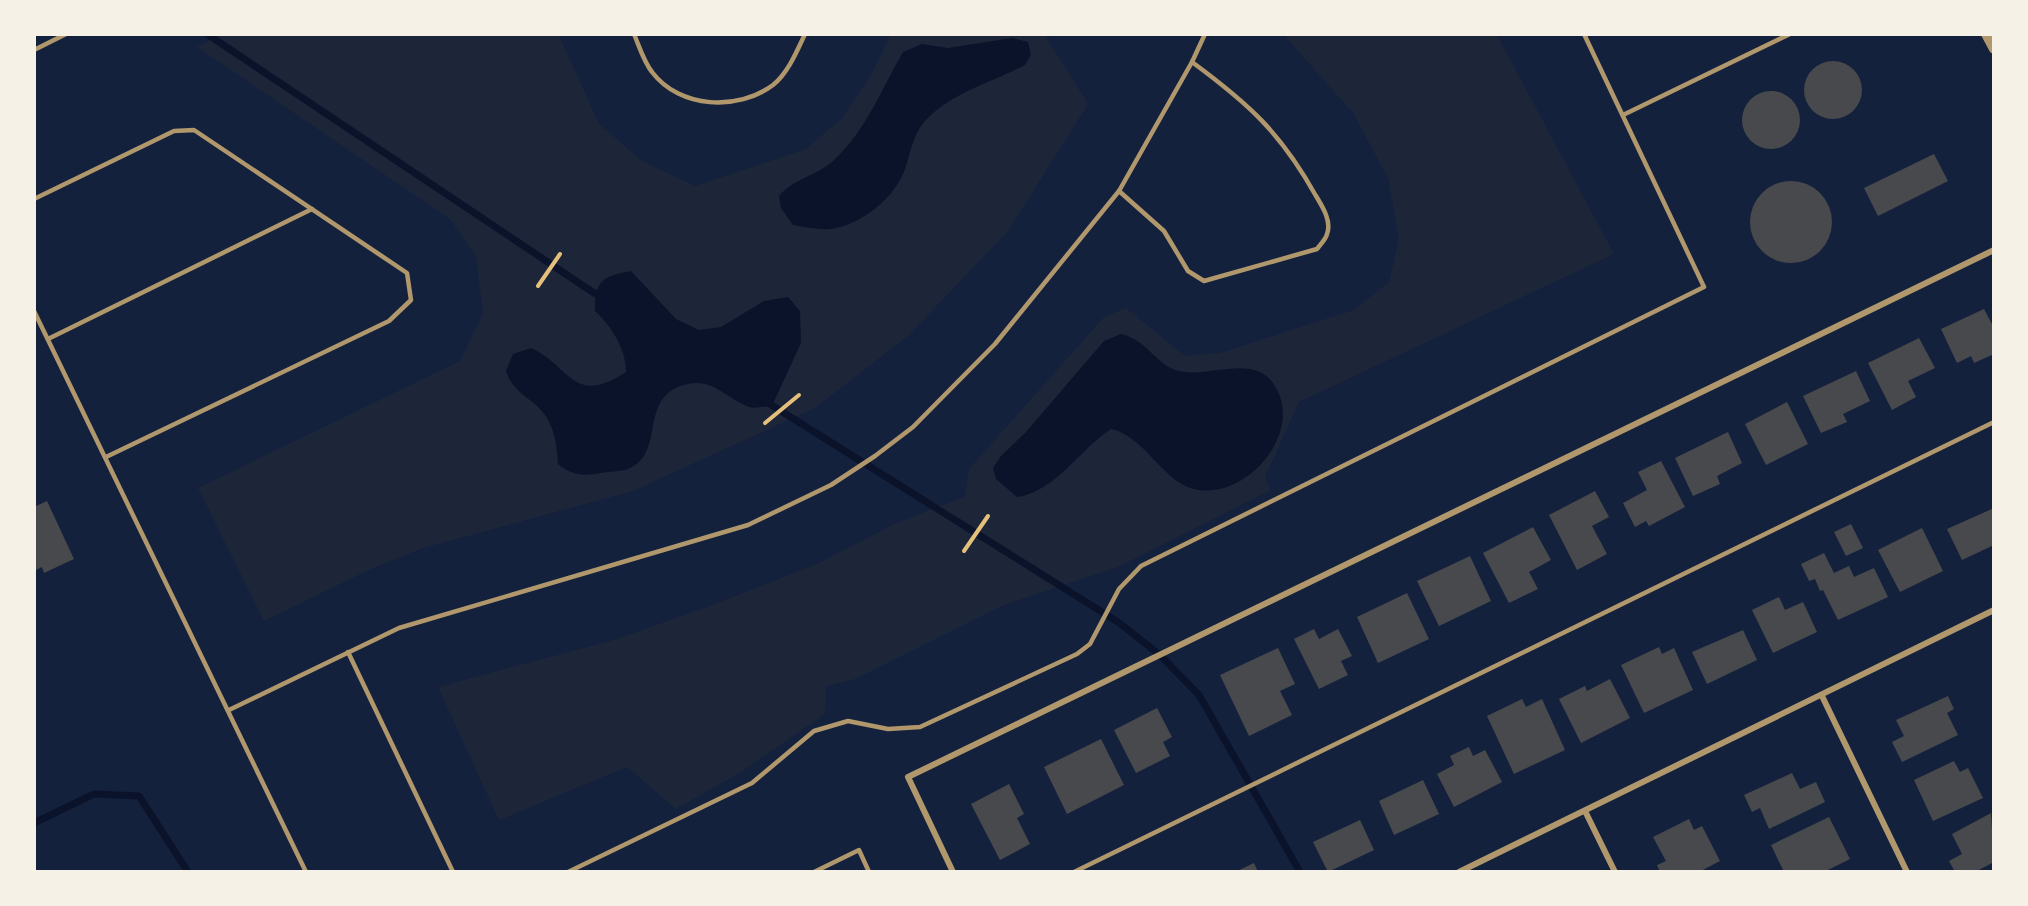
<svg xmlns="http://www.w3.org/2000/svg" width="2028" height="906" viewBox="0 0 2028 906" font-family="'Space Grotesk',sans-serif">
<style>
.green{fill:#1d2539}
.water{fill:#0b132b}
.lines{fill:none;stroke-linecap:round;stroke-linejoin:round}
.stream{stroke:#0b132b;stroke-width:7}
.building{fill:#48494c}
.path{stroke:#e5c07b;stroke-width:4}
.service{stroke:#b1986c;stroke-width:4.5}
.minor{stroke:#b1986c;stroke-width:6}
.tertiary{stroke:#b1986c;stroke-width:10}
</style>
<rect width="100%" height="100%" fill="#14213d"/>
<g class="green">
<path d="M222,34L559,35L599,124L642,161L695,186L806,149L842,118L871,75L890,36L1045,35L1088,104L1008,231L909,335L815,408L633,491L423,548L373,568L264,621L198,488L460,361L483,313L476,256L450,219L197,47Z"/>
<path d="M1284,35H1497L1614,254L1299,402L1265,477L1271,490L1118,567L1004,605L855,679L826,686L825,714L741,772L676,809L627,767L499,820L438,687L614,640L710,606L817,564L896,523L965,497L969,469L1104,317L1126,308L1185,356L1220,353L1354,310L1389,282L1399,239L1388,178L1353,113Z"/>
</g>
<g class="water">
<path d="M1012,38L1028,42L1031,55L1025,65C993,82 956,91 929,117C913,132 912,149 905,169C895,198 860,226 830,229C818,230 805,227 793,225L781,208L779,196C793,179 816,176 833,161C866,131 881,90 903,52L922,44L948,48Z"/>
<path d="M631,271L676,319L699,330L721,327L764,301L788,297L800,311L801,343L772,406C766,406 756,409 749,407C721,396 711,374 678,387C640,403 665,454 628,469C620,472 609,471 601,473C583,476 573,476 558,464C557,441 553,420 536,405C522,393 512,389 506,371L513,354L531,348C571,366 572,407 626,372C626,349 612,327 595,311C594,281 603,276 631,271Z"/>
<path d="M1121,334C1146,340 1153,360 1173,369C1203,382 1250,352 1273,383C1306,429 1250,497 1199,490C1164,486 1146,436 1111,429C1080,449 1055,492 1017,497L996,479L993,468L1001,456L1026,432L1104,341Z"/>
</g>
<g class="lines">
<g class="stream">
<path d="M207,34L594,293L602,295"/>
<path d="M765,401L1118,622L1160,655L1199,695L1300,872"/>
<path d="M34,823L94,794L139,796L188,872"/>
</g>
</g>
<g class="building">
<circle cx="1833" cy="90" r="29"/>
<circle cx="1771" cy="120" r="29"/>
<path d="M1934,154L1948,181L1878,216L1864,188Z"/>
<circle cx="1791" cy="222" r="41"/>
<path d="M1984,309L1994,328V354L1974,363L1971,356L1957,363L1941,329Z"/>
<path d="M1919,338L1935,368L1908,381L1916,397L1892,410L1868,363Z"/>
<path d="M1856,371L1870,401L1843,414L1847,422L1821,433L1803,396Z"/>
<path d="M1787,402L1808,444L1766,465L1745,424Z"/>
<path d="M1728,432L1742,463L1717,476L1720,484L1693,496L1675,458Z"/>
<path d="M1661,461L1685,507L1649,526L1646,521L1635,527L1623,503L1647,490L1638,472Z"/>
<path d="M1595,491L1609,517L1592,526L1607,554L1577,570L1549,515Z"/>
<path d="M47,501L74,559L44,573L42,567L34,571V507Z"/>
<path d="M1994,508V545L1962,560L1947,529Z"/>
<path d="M1851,524L1863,548L1846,556L1834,532Z"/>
<path d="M1533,527L1551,560L1529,572L1538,589L1509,603L1483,553Z"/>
<path d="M1922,528L1943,571L1900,592L1878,550Z"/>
<path d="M1824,553L1834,573L1849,566L1854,577L1874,568L1888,597L1838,620L1823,590L1820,591L1815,579L1809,581L1801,564Z"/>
<path d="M1470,556L1491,601L1439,626L1417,581Z"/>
<path d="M1407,593L1429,639L1378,663L1357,617Z"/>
<path d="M1779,597L1785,610L1803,602L1817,632L1773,653L1752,610Z"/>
<path d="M1314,629L1319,639L1338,629L1352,656L1341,661L1348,675L1319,689L1294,639Z"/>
<path d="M1743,630L1757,660L1707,684L1692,652Z"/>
<path d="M1659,647L1662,654L1674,648L1693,690L1644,713L1621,665Z"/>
<path d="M1278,648L1295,684L1280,691L1292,715L1249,736L1220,675Z"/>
<path d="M1610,679L1630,718L1581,743L1559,699L1585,686L1587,691Z"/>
<path d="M1948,696L1954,709L1947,713L1958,735L1902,762L1892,742L1904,736L1896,720Z"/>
<path d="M1522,699L1526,707L1542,699L1565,750L1514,774L1487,716Z"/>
<path d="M1157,708L1172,737L1163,742L1170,756L1136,773L1114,730Z"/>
<path d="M1101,739L1124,785L1067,814L1044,767Z"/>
<path d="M1469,747L1473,756L1485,750L1502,782L1454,807L1437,774L1454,765L1450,756Z"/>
<path d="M1954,761L1960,772L1968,768L1983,798L1933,821L1914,780Z"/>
<path d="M1792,773L1800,789L1816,782L1825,802L1769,829L1760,808L1752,812L1744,795Z"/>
<path d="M1423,780L1439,814L1394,835L1379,801Z"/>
<path d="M1009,784L1024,814L1017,818L1030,844L1000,860L971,804Z"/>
<path d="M1991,813L1994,862L1975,872H1955L1949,861L1962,854L1952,834Z"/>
<path d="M1829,817L1850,859L1824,872H1784L1771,845Z"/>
<path d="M1689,819L1694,830L1702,826L1720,861L1699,872H1660L1657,865L1666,861L1653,837Z"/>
<path d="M1360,820L1374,850L1328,872L1313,842Z"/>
<path d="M1254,863L1258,872H1235Z"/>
</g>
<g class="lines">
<g class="path">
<path d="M538,286L560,254"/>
<path d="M765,423L799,395"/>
<path d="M964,551L988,516"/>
</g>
<g class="service">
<path d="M634,34C639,46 644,62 652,72C680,109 738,111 773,85C788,73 797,51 805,34"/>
<path d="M34,50L66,34"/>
<path d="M1623,115L1790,34"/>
<path d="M1119,191L1164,231L1188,271L1204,281L1317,249C1320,245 1326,239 1327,234C1332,221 1322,206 1316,196C1281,133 1249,104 1192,62"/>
<path d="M34,199L174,131L194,130L407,273L411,300L389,321L106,457"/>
<path d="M34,311L306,872"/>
<path d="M48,339L312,209"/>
<path d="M348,652L453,872"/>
<path d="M229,710L399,628L748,525L831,485L875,456L913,427L995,344L1119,191L1192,62L1205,34"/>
<path d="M568,872L752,783L814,731L848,721L888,729L920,727L1077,654L1090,644L1119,589L1141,566L1704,287L1584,34"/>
<path d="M814,872L859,850L869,872"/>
<path d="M1074,872L1994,422"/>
</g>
<g class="minor">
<path d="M1822,696L1907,872"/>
<path d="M1585,811L1615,872"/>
<path d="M953,872L908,777L1994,250"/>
<path d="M1459,872L1994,610"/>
</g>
<path class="tertiary" d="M1986,34L1994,49"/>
</g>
<rect width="2028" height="906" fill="none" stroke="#f6f1e7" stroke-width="72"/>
</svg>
